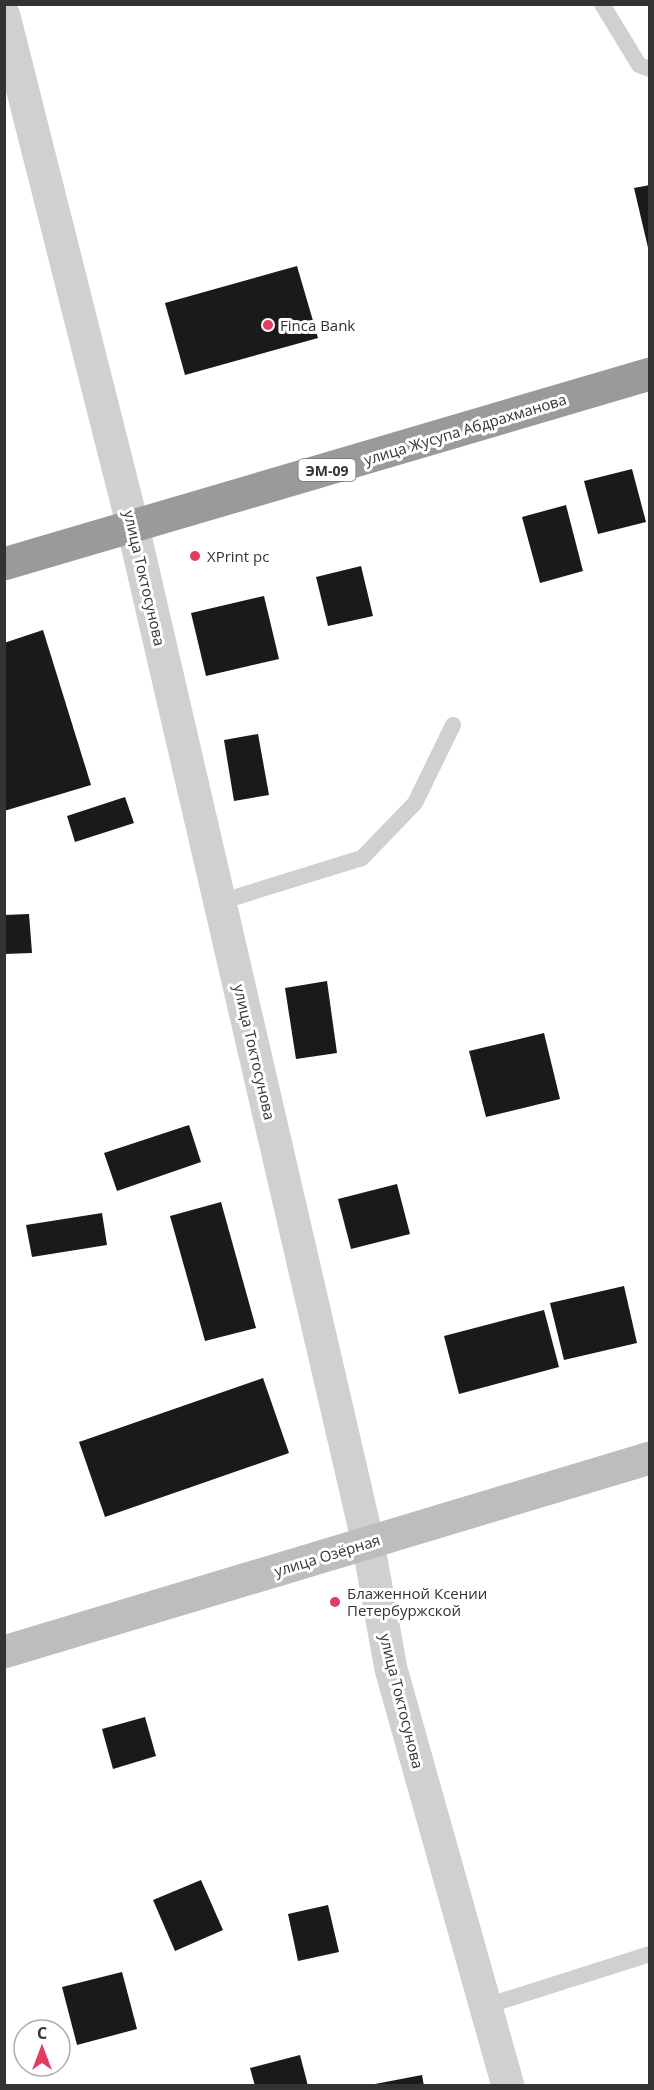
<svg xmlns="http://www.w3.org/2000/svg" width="654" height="2090" viewBox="0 0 654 2090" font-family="'Open Sans',sans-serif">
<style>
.building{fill:#1a1a1a}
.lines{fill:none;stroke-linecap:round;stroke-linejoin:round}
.lane{stroke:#d0d0d0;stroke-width:16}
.street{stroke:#d0d0d0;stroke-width:33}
.secondary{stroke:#bdbdbd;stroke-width:33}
.highway{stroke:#9a9a9a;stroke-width:33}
.poi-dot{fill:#e33c63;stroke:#fff;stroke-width:2}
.labels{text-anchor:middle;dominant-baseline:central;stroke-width:6;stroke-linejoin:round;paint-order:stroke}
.shield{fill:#fff;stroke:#707070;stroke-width:1.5}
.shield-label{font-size:14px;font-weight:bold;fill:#333}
.poi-label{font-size:15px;fill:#333;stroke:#fff;text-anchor:start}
.street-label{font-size:15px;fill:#333;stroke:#fff}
</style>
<rect width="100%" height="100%" fill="#fff"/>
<g class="building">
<path d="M650,185V252H649L634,188Z"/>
<path d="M297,266L318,338L185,375L165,303Z"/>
<path d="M632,469L646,522L598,534L584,481Z"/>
<path d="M566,505L583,571L540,583L522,517Z"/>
<path d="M361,566L373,616L328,626L316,577Z"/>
<path d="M264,596L279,659L206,676L191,613Z"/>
<path d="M43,630L91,785L4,811V643Z"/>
<path d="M258,734L269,795L234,801L224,740Z"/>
<path d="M125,797L134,823L75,842L67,816Z"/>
<path d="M29,914L32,953L4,954V915Z"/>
<path d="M327,981L337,1053L296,1059L285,988Z"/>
<path d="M544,1033L560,1099L486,1117L469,1051Z"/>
<path d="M189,1125L201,1162L117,1191L104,1153Z"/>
<path d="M397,1184L410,1234L351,1249L338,1199Z"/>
<path d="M221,1202L256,1328L205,1341L170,1216Z"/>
<path d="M102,1213L107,1245L32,1257L26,1225Z"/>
<path d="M624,1286L637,1343L564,1360L550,1303Z"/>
<path d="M544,1310L559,1367L459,1394L444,1336Z"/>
<path d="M263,1378L289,1453L105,1517L79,1442Z"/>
<path d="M145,1717L156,1756L113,1769L102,1729Z"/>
<path d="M201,1880L223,1930L175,1951L153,1900Z"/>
<path d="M328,1905L339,1952L298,1961L288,1914Z"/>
<path d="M122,1972L137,2029L77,2045L62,1987Z"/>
<path d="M300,2055L308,2086H255L250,2068Z"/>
<path d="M422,2075L424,2086H375V2084Z"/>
</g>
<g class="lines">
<g class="lane">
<path d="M602,4L639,65L650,69"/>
<path d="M220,902L362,858L415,803L453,725"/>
<path d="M486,2006L650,1954"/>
</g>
<path class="street" d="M4,16L133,527L368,1543L391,1669L508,2086"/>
<path class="secondary" d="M4,1652L650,1458"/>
<path class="highway" d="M4,564L650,374"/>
</g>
<g class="poi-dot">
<circle cx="268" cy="325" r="6"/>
<circle cx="195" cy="556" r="6"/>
<circle cx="335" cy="1602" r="6"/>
</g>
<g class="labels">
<rect class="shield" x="298.5" y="459" width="57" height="22" rx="4.5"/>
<g class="shield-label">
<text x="327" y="470">ЭМ-09</text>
</g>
<g class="poi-label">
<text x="280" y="325">Finca Bank</text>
<text x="207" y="556">XPrint pc</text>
<text x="347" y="1593">Блаженной Ксении<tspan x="347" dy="17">Петербуржской</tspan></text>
</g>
<g class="street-label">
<text transform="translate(465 429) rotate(-17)">улица Жусупа Абдрахманова</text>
<text transform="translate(145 578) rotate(77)">улица Токтосунова</text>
<text transform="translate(255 1052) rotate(77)">улица Токтосунова</text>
<text transform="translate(327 1555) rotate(-17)">улица Озёрная</text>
<text transform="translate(402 1701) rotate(76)">улица Токтосунова</text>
</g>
</g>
<rect width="654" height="2090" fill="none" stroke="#333333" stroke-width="12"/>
<g transform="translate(42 2048)"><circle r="28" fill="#ffffff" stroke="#adadad" stroke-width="1.5"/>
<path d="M0-4.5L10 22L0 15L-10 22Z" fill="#e33c63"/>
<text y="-9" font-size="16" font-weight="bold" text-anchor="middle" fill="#333333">С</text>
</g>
</svg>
